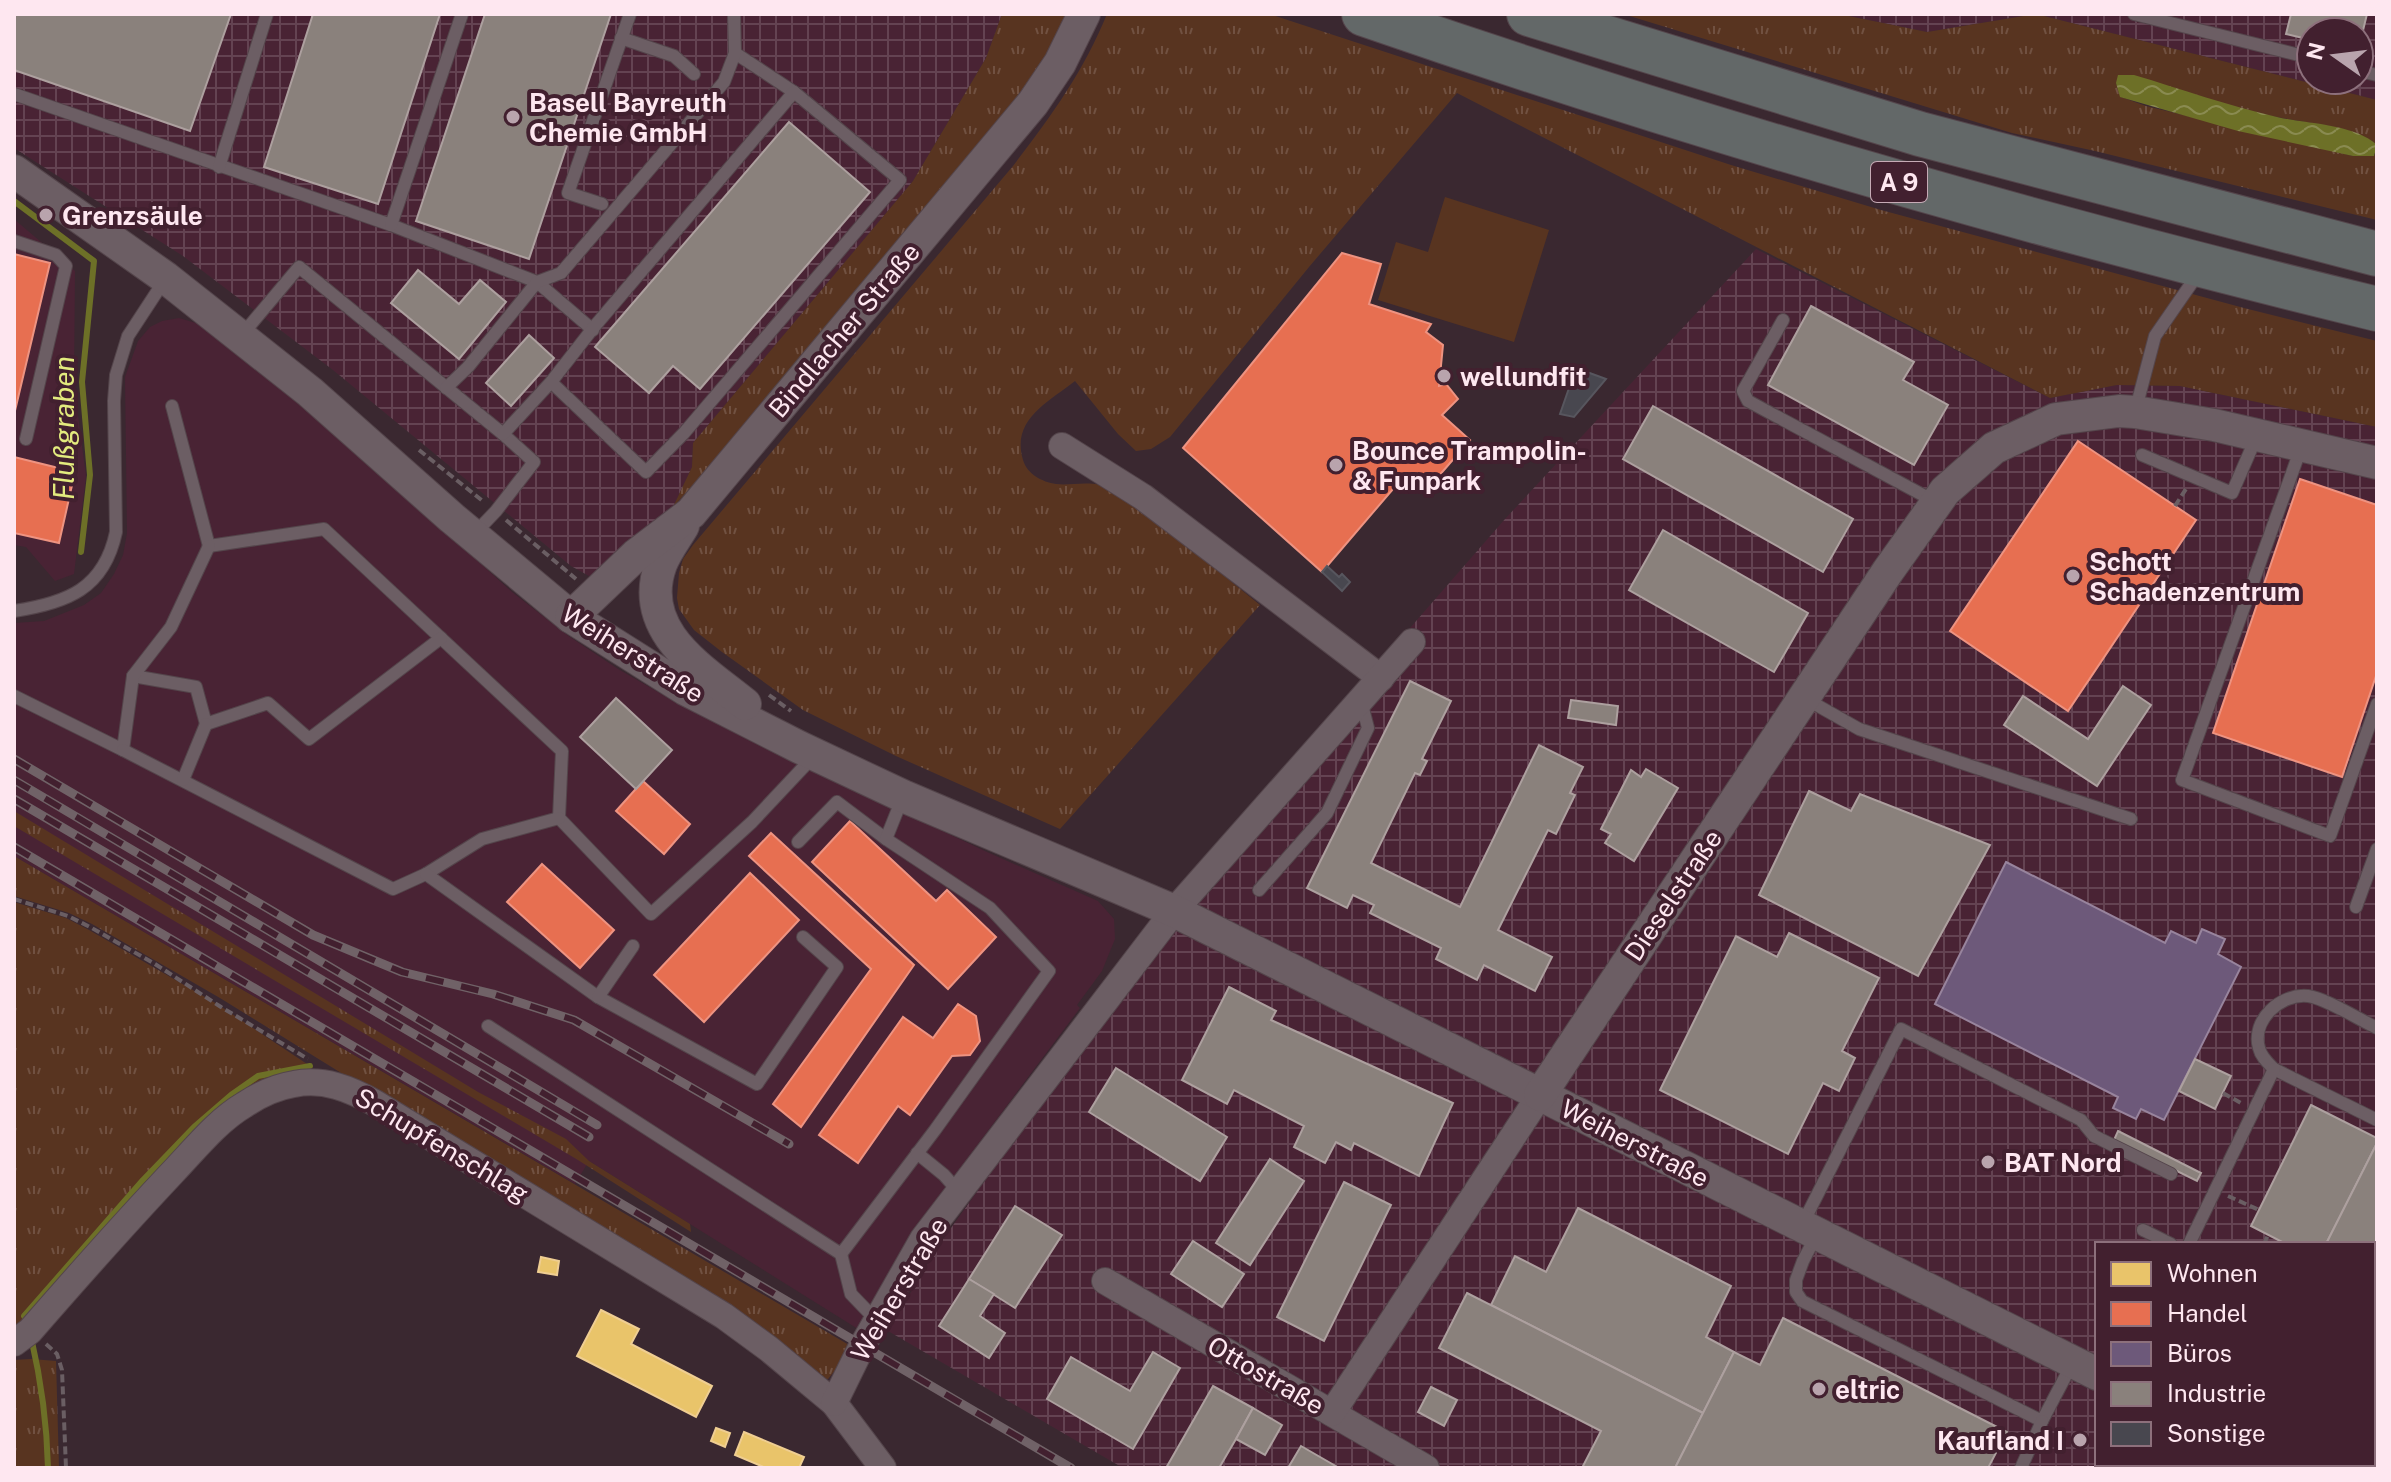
<svg xmlns="http://www.w3.org/2000/svg" width="2391" height="1482" viewBox="0 0 2391 1482" font-family="'Public Sans',sans-serif">
<style>
.built{fill:#492334}
.industrial{fill:url(#industrial-grid);fill-rule:evenodd}
.grass{fill:url(#grass-tufts)}
.pitch{fill:#583420}
.water{fill:url(#water-waves)}
.homes{fill:#e9c46a;stroke:#efce92;stroke-width:2}
.shops{fill:#e76f51;stroke:#ee9381;stroke-width:2}
.offices{fill:#6d597a;stroke:#98849d;stroke-width:2}
.industry{fill:#8a817c;stroke:#ada09f;stroke-width:2}
.lines{fill:none;stroke-linecap:round;stroke-linejoin:round}
.stream{stroke:#6d7027;stroke-width:6}
.building{fill:#48474f;stroke:#57565e;stroke-width:2}
.service-casing{stroke:#54454b;stroke-width:14}
.minor-casing{stroke:#54454b;stroke-width:28}
.tertiary-casing{stroke:#54454b;stroke-width:34}
.motorway-casing{stroke:#54454b;stroke-width:46}
.path{stroke:#6a5e63;stroke-width:4;stroke-dasharray:8 4;stroke-linecap:butt}
.service{stroke:#6c5e64;stroke-width:12}
.minor{stroke:#6c5e64;stroke-width:26}
.tertiary{stroke:#6c5e64;stroke-width:32}
.motorway{stroke:#636868;stroke-width:44}
.rail-casing{stroke:#706267;stroke-width:9}
.rail{stroke:#42202f;stroke-width:6;stroke-dasharray:18;stroke-linecap:butt}
.poi-dot{fill:#b9a4ad;stroke:#42202f;stroke-width:3}
.labels{text-anchor:middle;dominant-baseline:central;stroke-width:8;stroke-linejoin:round;paint-order:stroke}
.shield{fill:#42202f;stroke:#c6abb6;stroke-width:2}
.shield-label{font-size:24px;font-weight:bold;fill:#fee7f0}
.poi-label{font-size:26px;font-weight:bold;fill:#fee7f0;stroke:#42202f;text-anchor:start}
.street-label{font-size:26px;fill:#fee7f0;stroke:#42202f}
.water-label{font-size:28px;font-style:italic;fill:#e3eb7e;stroke:#42202f}
</style>
<defs>
<pattern id="industrial-grid" width="8" height="8" patternUnits="userSpaceOnUse" patternTransform="scale(2)"><rect width="8" height="8" fill="#492334"/><path d="M0 4h8M4 0v8" fill="none" stroke="#644352"/></pattern>
<pattern id="grass-tufts" width="24" height="20" patternUnits="userSpaceOnUse" patternTransform="scale(2)"><rect width="24" height="20" fill="#583420"/><path d="M3 7l-1-3M5 7V3M7 7l1-3M15 17l-1-3M17 17v-4M19 17l1-3" fill="none" stroke="#715141"/></pattern>
<pattern id="water-waves" width="16" height="10" patternUnits="userSpaceOnUse" patternTransform="scale(2)"><rect width="16" height="10" fill="#6d7027"/><path d="M0 5q4-4 8 0t8 0" fill="none" stroke="#8a8b51"/></pattern>
</defs>
<rect width="100%" height="100%" fill="#3a2830"/>
<g class="built">
<path d="M14,219L75,271L74,384L86,476L74,574L55,581L26,547L14,545Z"/>
<path d="M179,318L206,326L301,400L512,592L570,637L618,669L679,704L749,739L987,852L1098,901L1114,919L1115,939L1102,971L1077,1005L1080,1008L912,1232L858,1329L589,1161L575,1184L14,856V623L44,621L84,605L101,593L114,574L123,555L127,533L125,377L138,341L150,327L162,321Z"/>
</g>
<g class="industrial">
<path d="M14,14H1002L986,58L913,181L693,443L692,467L673,507L607,568L589,576L571,566L333,370L183,256L14,148Z"/>
<path d="M1839,14H2377V100L2036,14L1927,32ZM2311,32H2359V80H2311Z"/>
<path d="M1756,249L2050,398L2117,385L2180,386L2377,427V1468H1123L888,1331L936,1249L1117,996L1369,675L1505,519ZM2097,1244H2373V1464H2097Z"/>
</g>
<g class="grass">
<path d="M1002,14H1069L1023,96L756,416L673,507L692,467L693,443L913,181L986,58Z"/>
<path d="M1107,14L1111,16L1112,14H1269L1731,165L1881,210L2244,308L2377,341V427L2180,386L2117,385L2050,398L1457,93L1309,267L1170,437L1151,449L1136,451L1118,434L1075,381C1047,403 1011,420 1023,460C1027,474 1042,482 1056,484C1073,486 1093,479 1110,489C1163,523 1211,566 1260,605L1060,829L896,756L803,710L722,652L694,630L679,609L677,598L679,573L683,559L693,545L1013,166C1050,118 1084,71 1107,14Z"/>
<path d="M1623,14H1839L1927,32L2036,14L2377,100V145C2355,125 2302,123 2272,116C2220,105 2168,94 2116,83L2121,97L2146,106L2353,156H2374L2377,150V220L2095,151L2012,133Z"/>
<path d="M14,811L478,1092L566,1139L589,1161L690,1224L691,1232L578,1160L14,826Z"/>
<path d="M14,856L849,1345L840,1364L828,1379L818,1378L564,1211L220,998L92,924L69,913L14,896Z"/>
<path d="M14,902L66,918L89,930L217,1004L310,1066L313,1073L264,1085L14,1332Z"/>
<path d="M31,1359L56,1361L59,1468H14V1360Z"/>
</g>
<path class="pitch" d="M1445,197L1549,230L1514,342L1378,300L1396,242L1428,252Z"/>
<path class="water" d="M2118,75H2134C2181,89 2229,106 2277,117C2307,124 2354,124 2377,145L2374,156H2353L2238,131L2120,97L2116,83Z"/>
<g class="homes">
<path d="M541,1257L559,1261L557,1275L538,1272Z"/>
<path d="M601,1310L639,1329L631,1344L712,1386L696,1417L577,1356Z"/>
<path d="M716,1428L730,1433L725,1447L711,1441Z"/>
<path d="M744,1432L804,1457L799,1468H766L735,1455Z"/>
</g>
<g class="shops">
<path d="M1342,253L1381,264L1369,304L1431,324L1426,332L1443,345L1439,386L1446,384L1458,399L1442,415L1470,440L1424,493L1405,475L1322,572L1183,448Z"/>
<path d="M14,254L50,263L14,415Z"/>
<path d="M2078,441L2196,520L2068,711L1950,631Z"/>
<path d="M14,457L75,472L59,543L14,533Z"/>
<path d="M2300,479L2377,505V673L2342,777L2213,733Z"/>
<path d="M643,781L690,824L664,854L616,811Z"/>
<path d="M850,821L936,901L947,890L996,937L948,989L812,862Z"/>
<path d="M771,833L914,965L801,1127L773,1104L871,969L749,856Z"/>
<path d="M542,864L614,930L580,968L507,902Z"/>
<path d="M750,873L799,920L704,1022L654,975Z"/>
<path d="M958,1004L976,1016L980,1041L970,1055L952,1056L910,1115L898,1106L858,1163L819,1135L903,1017L933,1038Z"/>
</g>
<path class="offices" d="M2006,862L2165,943L2171,931L2196,943L2202,929L2225,939L2218,954L2241,967L2164,1120L2141,1109L2136,1119L2113,1108L2118,1097L1935,1004Z"/>
<g class="industry">
<path d="M14,14H231L190,131L14,70Z"/>
<path d="M313,14H440L378,204L264,167Z"/>
<path d="M485,14H611L529,259L416,221Z"/>
<path d="M2291,14H2367L2359,47V32H2311V40L2286,34Z"/>
<path d="M789,122L870,192L700,389L673,366L649,393L595,347Z"/>
<path d="M418,270L459,304L480,280L506,302L459,359L391,303Z"/>
<path d="M1811,306L1914,362L1903,380L1948,405L1914,465L1768,385Z"/>
<path d="M529,335L554,358L511,406L486,383Z"/>
<path d="M1653,406L1853,519L1823,572L1623,459Z"/>
<path d="M1663,530L1808,613L1774,672L1629,590Z"/>
<path d="M1410,681L1451,701L1422,759L1427,761L1420,775L1415,773L1371,863L1460,907L1539,745L1583,767L1570,793L1575,795L1556,834L1548,830L1498,930L1552,957L1535,991L1484,965L1477,980L1436,959L1441,948L1370,913L1374,905L1353,895L1347,908L1307,888Z"/>
<path d="M2123,686L2151,705L2097,786L2004,725L2023,696L2088,739Z"/>
<path d="M616,698L672,750L636,789L580,737Z"/>
<path d="M1571,700L1618,706L1616,725L1568,718Z"/>
<path d="M1646,769L1678,788L1634,861L1605,843L1611,834L1601,829L1631,770L1641,777Z"/>
<path d="M1809,791L1851,811L1860,794L1990,845L1918,976L1759,895Z"/>
<path d="M1789,933L1879,978L1842,1051L1855,1058L1839,1091L1823,1083L1788,1154L1660,1090L1736,936L1777,957Z"/>
<path d="M1229,987L1276,1011L1271,1020L1453,1103L1419,1176L1354,1143L1351,1150L1336,1142L1325,1163L1294,1147L1304,1126L1234,1090L1227,1104L1182,1080Z"/>
<path d="M2195,1059L2231,1076L2215,1109L2179,1091Z"/>
<path d="M1116,1068L1227,1137L1200,1181L1089,1112Z"/>
<path d="M2311,1105L2377,1138V1143L2326,1244H2286L2251,1226Z"/>
<path d="M2118,1131L2201,1173L2197,1181L2114,1140Z"/>
<path d="M2377,1143V1450L2373,1448V1244H2326Z"/>
<path d="M1270,1159L1304,1181L1250,1265L1216,1243Z"/>
<path d="M1344,1182L1391,1205L1324,1341L1277,1317Z"/>
<path d="M1015,1206L1062,1235L1015,1308L969,1279Z"/>
<path d="M1578,1208L1731,1286L1706,1337L1734,1352L1703,1413L1491,1305L1515,1256L1546,1272Z"/>
<path d="M1193,1241L1244,1274L1222,1307L1171,1274Z"/>
<path d="M969,1279L994,1294L980,1316L1005,1333L989,1358L939,1326Z"/>
<path d="M1467,1293L1703,1413L1675,1468H1582L1601,1431L1439,1348Z"/>
<path d="M1783,1318L2007,1432L1988,1468H1675L1734,1352L1760,1365Z"/>
<path d="M1153,1352L1180,1368L1133,1449L1047,1399L1071,1357L1130,1391Z"/>
<path d="M1213,1386L1253,1408L1236,1439L1219,1468H1166Z"/>
<path d="M1431,1387L1457,1400L1444,1426L1418,1412Z"/>
<path d="M1253,1408L1282,1425L1265,1455L1236,1439Z"/>
<path d="M1301,1446L1339,1468H1288Z"/>
</g>
<g class="lines">
<g class="stream">
<path d="M14,201L94,261L82,382L90,475L81,552"/>
<path d="M27,1322L24,1316L143,1180L194,1127L231,1095L258,1076L310,1066"/>
<path d="M31,1337C41,1380 47,1424 48,1468"/>
</g>
</g>
<g class="building">
<path d="M1576,368L1606,379L1574,417L1560,414Z"/>
<path d="M1327,566L1339,577L1342,574L1350,582L1342,591L1322,572Z"/>
</g>
<g class="lines">
<g class="service-casing">
<g id="service">
<path d="M2134,14L2311,58"/>
<path d="M621,38L674,56L694,74"/>
<path d="M735,53L794,92"/>
<path d="M2359,71L2377,75"/>
<path d="M14,94L391,225L537,282L593,330"/>
<path d="M219,167L267,14"/>
<path d="M602,204L568,193L630,14"/>
<path d="M391,225L462,14"/>
<path d="M14,241L56,255L66,266L26,439"/>
<path d="M1783,320L1743,391L1748,401L1934,501"/>
<path d="M241,336L299,267L503,434L534,462L496,511L475,533"/>
<path d="M446,388L468,367L537,282L561,273L724,82L735,53L734,14"/>
<path d="M172,406L209,546L324,529L562,751L559,818L651,914L752,822L813,757"/>
<path d="M2135,412L2155,336L2200,271"/>
<path d="M503,434L551,382L594,327L794,92L900,180L684,433L646,472L551,382"/>
<path d="M2301,448L2182,780L2330,836L2377,704"/>
<path d="M2142,455L2232,493L2256,438"/>
<path d="M14,611C67,603 104,589 116,532L114,401L116,375L128,336L164,281"/>
<path d="M133,676L196,687L206,724L268,703L309,739L441,638"/>
<path d="M14,696L123,750L133,676L171,627L209,546"/>
<path d="M1806,699L1859,729L2131,819"/>
<path d="M123,750L393,889L426,874L482,839L559,818"/>
<path d="M183,780L206,724"/>
<path d="M798,842L837,802L886,839"/>
<path d="M426,874L598,997L757,1084L837,967L803,937"/>
<path d="M1259,890L1327,813L1368,728L1361,701"/>
<path d="M2356,907L2377,849"/>
<path d="M598,997L633,946"/>
<path d="M488,1026L841,1254L935,1130L1049,971L990,908L886,839L902,799"/>
<path d="M2377,1028C2360,1020 2325,998 2308,996C2281,993 2251,1020 2259,1048C2261,1057 2268,1063 2274,1069L2377,1120"/>
<path d="M917,1153L944,1175L959,1192"/>
<path d="M1803,1223L1901,1029L2081,1120L2094,1136L2171,1174"/>
<path d="M2143,1230L2171,1244"/>
<path d="M1817,1234L1803,1261L1796,1280V1292L1802,1301L2042,1421L2073,1362"/>
<path d="M2189,1244L2274,1069"/>
<path d="M841,1254L851,1294L877,1321"/>
<path d="M2021,1468L2042,1421"/>
</g>
</g>
<g class="minor-casing">
<g id="minor">
<path d="M1062,446L1143,497L1381,678"/>
<path d="M1105,1281L1426,1468"/>
<path d="M14,1343L30,1331C77,1277 124,1224 173,1172C195,1149 217,1121 244,1105C259,1095 276,1087 294,1084C324,1078 350,1089 375,1103L724,1316L769,1349L834,1403L883,1468"/>
<path d="M834,1403L860,1350L923,1239L1174,911L1412,642"/>
<path d="M1332,1413L1540,1095"/>
</g>
</g>
<g class="tertiary-casing">
<g id="tertiary">
<path d="M14,171L166,278L310,392L452,518L571,617L685,689L799,747L903,796L1174,911L2097,1374"/>
<path d="M683,526C676,538 666,551 661,564C636,631 702,669 745,704"/>
<path d="M571,617L636,555L691,513L1033,103L1060,63L1084,14"/>
<path d="M1540,1095L1888,571L1945,491L1994,448L2056,419L2119,411L2135,412L2214,425L2377,463"/>
<path d="M2276,1464L2284,1468"/>
</g>
</g>
<g class="motorway-casing">
<g id="motorway">
<path d="M1364,14C1696,129 2035,226 2377,309"/>
<path d="M1529,14L1920,134L2377,254"/>
</g>
</g>
<g class="path">
<path d="M419,450L484,502"/>
<path d="M2175,506L2186,489"/>
<path d="M506,520L576,579"/>
<path d="M769,695L791,711"/>
<path d="M14,899L68,916L90,927L155,964L221,1007L308,1059"/>
<path d="M2223,1093L2241,1103"/>
<path d="M2228,1196L2259,1210"/>
<path d="M2264,1244L2268,1235"/>
<path d="M46,1344L57,1354L62,1370L66,1468"/>
</g>
<use href="#service" class="service"/>
<use href="#minor" class="minor"/>
<use href="#tertiary" class="tertiary"/>
<use href="#motorway" class="motorway"/>
<g class="rail-casing">
<g id="rail">
<path d="M14,759L313,935L402,972L493,994L574,1020L789,1144"/>
<path d="M14,780L597,1125"/>
<path d="M14,799L589,1137"/>
<path d="M14,847L1071,1468"/>
</g>
</g>
<use href="#rail" class="rail"/>
</g>
<g class="poi-dot">
<circle cx="513" cy="117" r="8"/>
<circle cx="46" cy="215" r="8"/>
<circle cx="1444" cy="376" r="8"/>
<circle cx="1336" cy="465" r="8"/>
<circle cx="2073" cy="576" r="8"/>
<circle cx="1988" cy="1162" r="8"/>
<circle cx="1819" cy="1389" r="8"/>
<circle cx="2080" cy="1440" r="8"/>
</g>
<g class="labels">
<rect class="shield" x="1871" y="162" width="56" height="40" rx="6"/>
<g class="shield-label">
<text x="1899" y="182">A 9</text>
</g>
<g class="poi-label">
<text x="529" y="102">Basell Bayreuth<tspan x="529" dy="30">Chemie GmbH</tspan></text>
<text x="62" y="215">Grenzsäule</text>
<text x="1460" y="376">wellundfit</text>
<text x="1352" y="450">Bounce Trampolin-<tspan x="1352" dy="30">&amp; Funpark</tspan></text>
<text x="2089" y="561">Schott<tspan x="2089" dy="30">Schadenzentrum</tspan></text>
<text x="2004" y="1162">BAT Nord</text>
<text x="1835" y="1389">eltric</text>
<text x="2064" y="1440" text-anchor="end">Kaufland I</text>
</g>
<g class="street-label">
<text transform="translate(844 330) rotate(-50)">Bindlacher Straße</text>
<text transform="translate(633 653) rotate(32)">Weiherstraße</text>
<text transform="translate(1673 895) rotate(-56)">Dieselstraße</text>
<text transform="translate(1635 1143) rotate(27)">Weiherstraße</text>
<text transform="translate(442 1145) rotate(31)">Schupfenschlag</text>
<text transform="translate(899 1289) rotate(-59)">Weiherstraße</text>
<text transform="translate(1266 1375) rotate(30)">Ottostraße</text>
</g>
<g class="water-label">
<text transform="translate(63 428) rotate(-90)">Flußgraben</text>
</g>
</g>
<rect width="2391" height="1482" fill="none" stroke="#fee7f0" stroke-width="32"/>
<rect x="2095" y="1242" width="280" height="224" fill="#42202f" stroke="#8d707c" stroke-width="2"/>
<rect x="2111" y="1262" width="40" height="24" fill="#e9c46a" stroke="#8d707c" stroke-width="2"/>
<text x="2167" y="1282" font-size="24" fill="#fee7f0">Wohnen</text>
<rect x="2111" y="1302" width="40" height="24" fill="#e76f51" stroke="#8d707c" stroke-width="2"/>
<text x="2167" y="1322" font-size="24" fill="#fee7f0">Handel</text>
<rect x="2111" y="1342" width="40" height="24" fill="#6d597a" stroke="#8d707c" stroke-width="2"/>
<text x="2167" y="1362" font-size="24" fill="#fee7f0">Büros</text>
<rect x="2111" y="1382" width="40" height="24" fill="#8a817c" stroke="#8d707c" stroke-width="2"/>
<text x="2167" y="1402" font-size="24" fill="#fee7f0">Industrie</text>
<rect x="2111" y="1422" width="40" height="24" fill="#48474f" stroke="#8d707c" stroke-width="2"/>
<text x="2167" y="1442" font-size="24" fill="#fee7f0">Sonstige</text>
<g transform="translate(2335 56) rotate(284)"><circle r="38" fill="#42202f" stroke="#8d707c" stroke-width="2"/>
<path d="M0-6L14 30L0 20L-14 30Z" fill="#b9a4ad"/>
<text y="-12" font-size="22" font-weight="bold" text-anchor="middle" fill="#fee7f0">N</text>
</g>
</svg>
